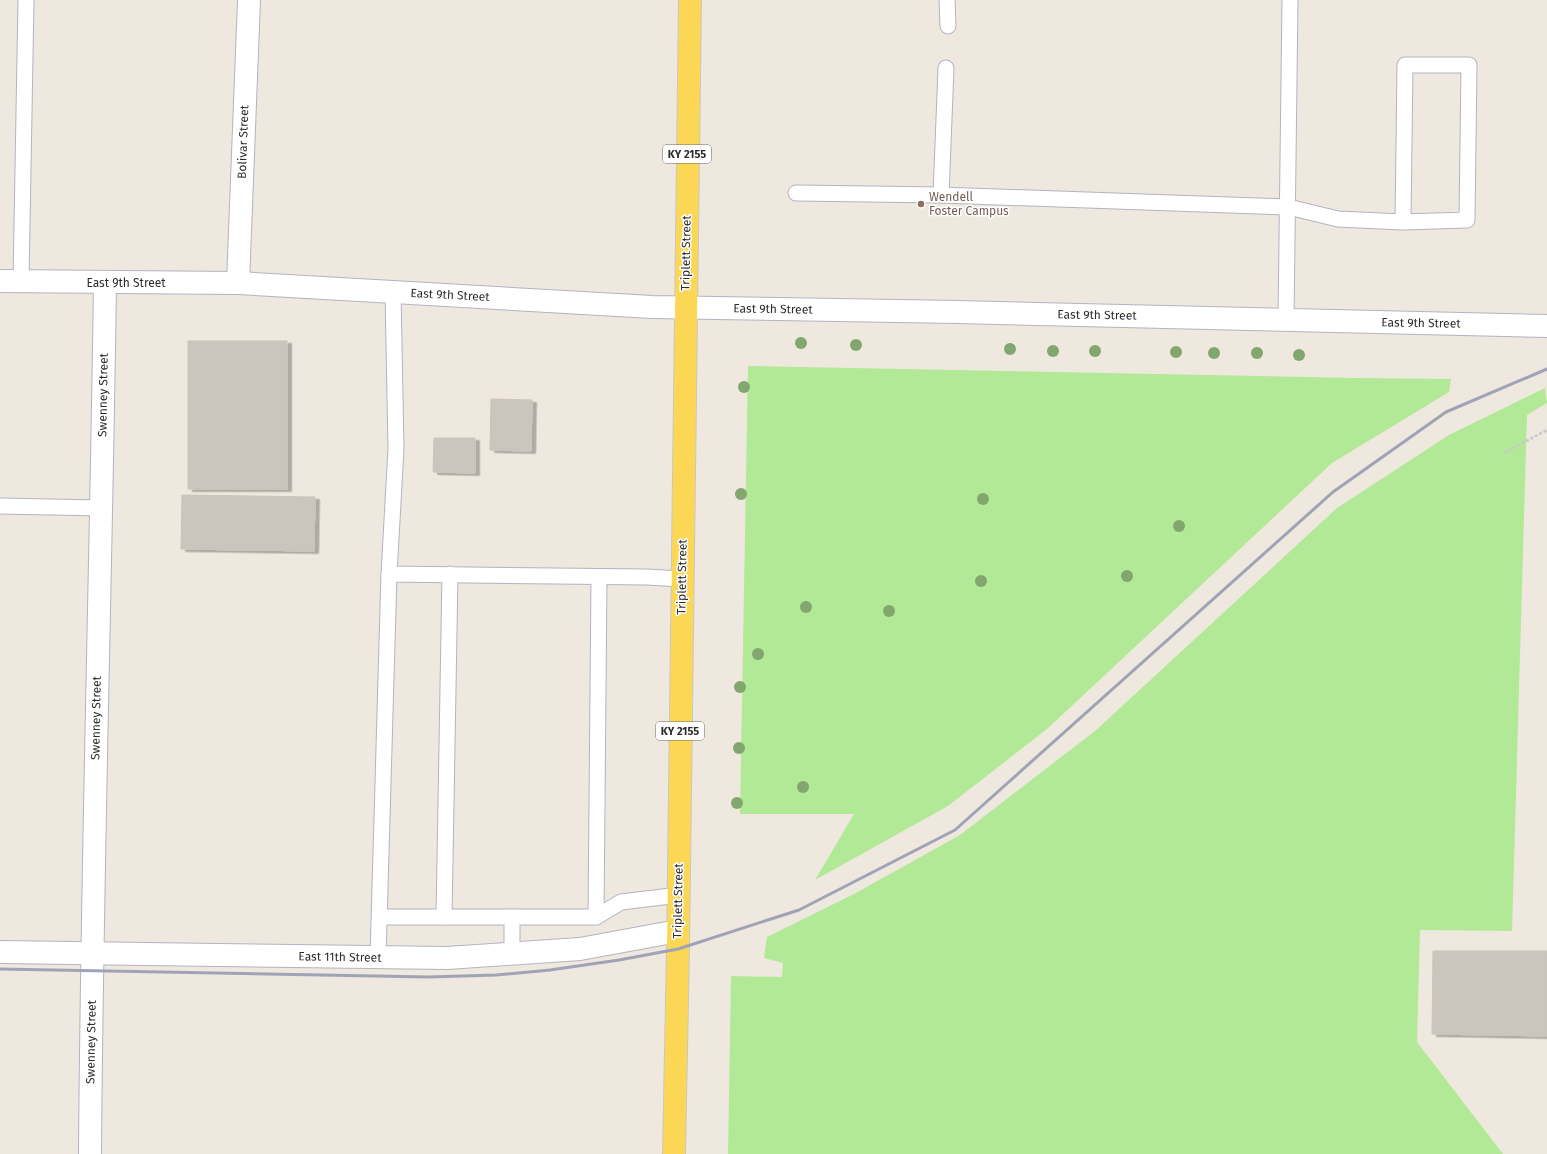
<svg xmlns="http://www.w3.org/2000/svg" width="1547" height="1154" viewBox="0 0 1547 1154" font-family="'Fira Sans',sans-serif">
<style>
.green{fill:#b2e996}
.building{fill:#cac5bd;stroke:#cbc4b7;filter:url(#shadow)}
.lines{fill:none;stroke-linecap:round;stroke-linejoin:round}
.service-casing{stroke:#b2b4c1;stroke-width:17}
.minor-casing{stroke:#b2b4c1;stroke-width:24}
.tertiary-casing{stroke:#b2b4c1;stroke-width:24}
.primary-casing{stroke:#c8c8c8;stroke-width:24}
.path{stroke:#c8c8c8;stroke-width:2.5;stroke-dasharray:3 2;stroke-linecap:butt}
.service{stroke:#fff;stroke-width:15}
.minor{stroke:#fff;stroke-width:22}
.tertiary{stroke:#fff;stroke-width:22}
.primary{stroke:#fcd755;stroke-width:22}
.rail{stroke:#a0a3b8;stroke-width:3}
.tree{fill:#81a76f}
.education-dot{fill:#8d6e63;stroke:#fff;stroke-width:1.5}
.labels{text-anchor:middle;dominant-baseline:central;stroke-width:3;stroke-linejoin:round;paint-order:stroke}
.shield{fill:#fff;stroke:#6b6b6b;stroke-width:1}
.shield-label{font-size:11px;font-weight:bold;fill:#2c2c2c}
.street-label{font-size:12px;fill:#2c2c2c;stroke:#fff}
.education-label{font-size:12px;fill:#785e54;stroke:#fff;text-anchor:start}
</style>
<defs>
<filter id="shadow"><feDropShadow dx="4.5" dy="2.5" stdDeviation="0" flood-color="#0004"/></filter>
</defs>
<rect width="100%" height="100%" fill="#efe8de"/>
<g class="green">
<path d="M748,366L1356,378L1451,379L1449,392L1332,463L1047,729L948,806L815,880L854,814H740Z"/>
<path d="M1545,388L1547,403L1527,415L1512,931L1420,930L1417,1042L1503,1154H728L731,976L782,977L783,963L764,958L767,937L854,894L960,835L1095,731L1337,508L1449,435Z"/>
</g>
<g class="building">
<rect x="188" y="341" width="99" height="148"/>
<path d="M491,399L532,400L531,451L490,450Z"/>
<path d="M434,438H475V473L433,472Z"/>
<path d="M182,495L315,497L314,551L181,549Z"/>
<path d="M1433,951H1547V1036L1432,1034Z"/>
</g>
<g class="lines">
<g class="service-casing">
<g id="service">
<path d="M947,0L948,26"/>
<path d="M796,193L941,195L946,68"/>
<path d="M941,195L1288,207L1338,219L1403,222L1467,220L1469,65H1405L1403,222"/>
<path d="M21,282L26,0"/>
<path d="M1286,320L1290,0"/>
<path d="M0,506L102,508"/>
<path d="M389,574L396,449L393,292"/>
<path d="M380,917H596L599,577"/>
<path d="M444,917L450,574"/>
<path d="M596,917L621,902L679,895"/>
<path d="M512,953V917"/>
<path d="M378,957L389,574L647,577L682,579"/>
</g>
</g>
<g class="minor-casing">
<g id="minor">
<path d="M238,283L249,0"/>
<path d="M0,952L447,958L580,949L678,931"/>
<path d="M90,1154C92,864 101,573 105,283"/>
</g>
</g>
<g class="tertiary-casing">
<path id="tertiary" d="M0,281L238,283L652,307L958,312L1547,326"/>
</g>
<g class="primary-casing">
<path id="primary" d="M674,1154L678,949L690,0"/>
</g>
<path class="path" d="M1504,453L1547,430"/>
<use href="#service" class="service"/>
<use href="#minor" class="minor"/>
<use href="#tertiary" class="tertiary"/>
<use href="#primary" class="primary"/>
<path class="rail" d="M0,969L429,977L496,975L550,970L619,960L678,949L799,910L955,830L1333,492L1446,412L1547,369"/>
</g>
<g class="tree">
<circle cx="801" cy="343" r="6"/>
<circle cx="856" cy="345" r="6"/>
<circle cx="1010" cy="349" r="6"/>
<circle cx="1053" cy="351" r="6"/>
<circle cx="1095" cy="351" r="6"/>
<circle cx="1176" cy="352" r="6"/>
<circle cx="1214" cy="353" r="6"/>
<circle cx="1257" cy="353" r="6"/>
<circle cx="1299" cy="355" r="6"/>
<circle cx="744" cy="387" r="6"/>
<circle cx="741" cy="494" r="6"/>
<circle cx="983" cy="499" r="6"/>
<circle cx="1179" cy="526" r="6"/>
<circle cx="1127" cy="576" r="6"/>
<circle cx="981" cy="581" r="6"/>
<circle cx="806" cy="607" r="6"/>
<circle cx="889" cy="611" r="6"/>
<circle cx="758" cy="654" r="6"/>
<circle cx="740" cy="687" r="6"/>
<circle cx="739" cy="748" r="6"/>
<circle cx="803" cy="787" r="6"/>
<circle cx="737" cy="803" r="6"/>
</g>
<circle class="education-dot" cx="921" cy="204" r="4"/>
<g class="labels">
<g class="shield">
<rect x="663" y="145" width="48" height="18" rx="3"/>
<rect x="656" y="722" width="48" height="18" rx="3"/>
</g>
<g class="shield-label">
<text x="687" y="154">KY 2155</text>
<text x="680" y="731">KY 2155</text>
</g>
<g class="street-label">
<text transform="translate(243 142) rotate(-88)">Bolivar Street</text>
<text transform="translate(686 253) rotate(-89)">Triplett Street</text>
<text x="126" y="283">East 9th Street</text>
<text transform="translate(450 295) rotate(3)">East 9th Street</text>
<text transform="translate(773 309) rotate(1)">East 9th Street</text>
<text transform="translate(1097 315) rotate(1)">East 9th Street</text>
<text transform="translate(1421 323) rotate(1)">East 9th Street</text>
<text transform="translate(103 395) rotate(-89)">Swenney Street</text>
<text transform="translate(682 577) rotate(-89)">Triplett Street</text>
<text transform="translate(96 718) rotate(-89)">Swenney Street</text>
<text transform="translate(678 901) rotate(-89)">Triplett Street</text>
<text transform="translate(340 957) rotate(1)">East 11th Street</text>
<text transform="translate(91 1042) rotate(-89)">Swenney Street</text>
</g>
<g class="education-label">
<text x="929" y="197">Wendell<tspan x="929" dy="14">Foster Campus</tspan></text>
</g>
</g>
</svg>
